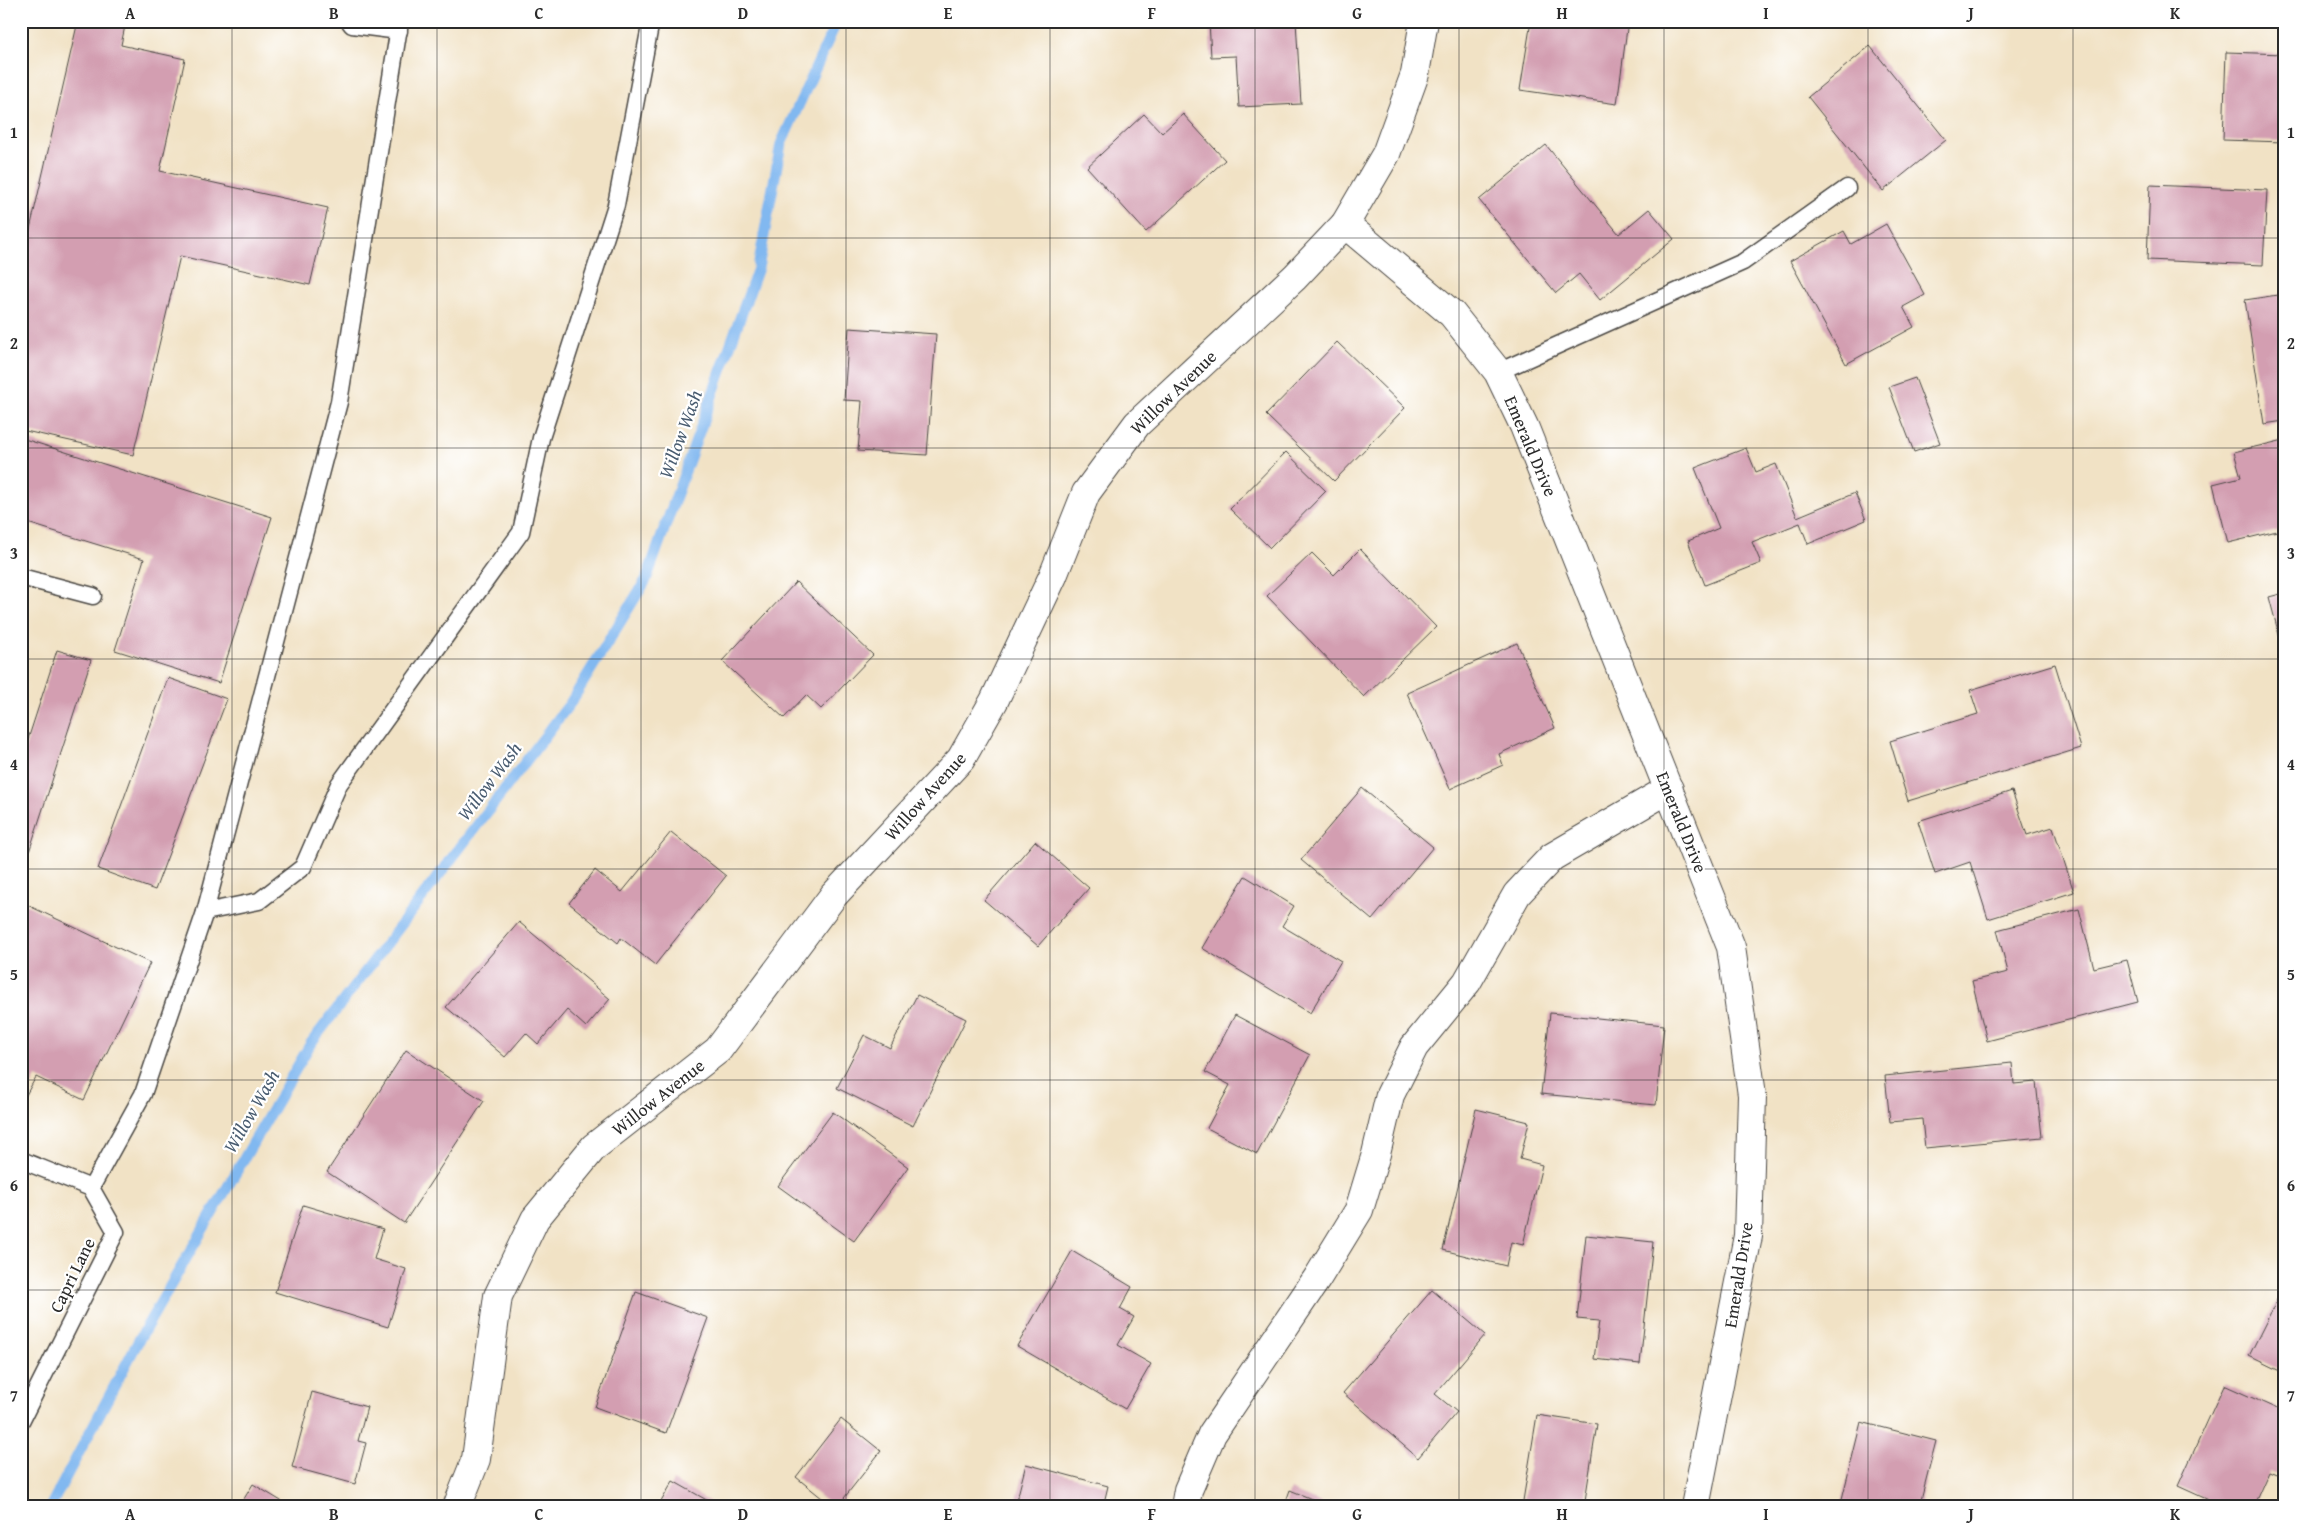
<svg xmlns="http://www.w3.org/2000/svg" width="2305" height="1528" viewBox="0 0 2305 1528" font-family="'Gentium Book Plus',serif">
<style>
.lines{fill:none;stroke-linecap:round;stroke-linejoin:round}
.stream{stroke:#81b8f0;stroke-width:11}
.building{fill:#d39eb1}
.service-casing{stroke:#494642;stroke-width:19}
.minor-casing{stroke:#494642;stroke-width:30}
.service{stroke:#fff;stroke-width:16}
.minor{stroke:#fff;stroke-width:28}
.grid{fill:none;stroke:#2b2b2b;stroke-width:1;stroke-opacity:0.55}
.labels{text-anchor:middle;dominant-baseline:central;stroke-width:4.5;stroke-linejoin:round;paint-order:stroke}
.street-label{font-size:18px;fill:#2b2b2b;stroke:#fff}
.water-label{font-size:19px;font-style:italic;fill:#495c70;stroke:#fff}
.neatline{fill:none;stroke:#2b2b2b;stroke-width:2}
.grid-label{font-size:16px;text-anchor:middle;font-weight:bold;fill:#2b2b2b}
</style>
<rect width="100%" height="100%" fill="#fff"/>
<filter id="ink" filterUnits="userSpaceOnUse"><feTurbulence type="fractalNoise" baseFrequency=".02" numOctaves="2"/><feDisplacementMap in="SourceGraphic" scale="10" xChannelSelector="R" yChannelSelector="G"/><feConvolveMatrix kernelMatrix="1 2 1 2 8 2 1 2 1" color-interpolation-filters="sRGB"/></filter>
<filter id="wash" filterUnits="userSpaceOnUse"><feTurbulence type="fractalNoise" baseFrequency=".0096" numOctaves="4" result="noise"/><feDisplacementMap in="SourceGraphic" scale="20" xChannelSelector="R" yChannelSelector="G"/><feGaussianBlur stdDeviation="1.12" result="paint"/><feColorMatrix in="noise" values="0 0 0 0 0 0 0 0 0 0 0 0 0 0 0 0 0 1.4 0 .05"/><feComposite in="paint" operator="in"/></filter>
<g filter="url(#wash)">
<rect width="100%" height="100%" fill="#f1e2c5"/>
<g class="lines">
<path class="stream" d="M50,1507L140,1338L311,1043L571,702L646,580L758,268L781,144L837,21"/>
</g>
<g id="blocks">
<g class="building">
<path d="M78,21H126L121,45L185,59L160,171L328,208L310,285L180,256L133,455L21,430V268Z"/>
<path d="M1209,21H1296L1301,104L1239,107L1236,56L1211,57Z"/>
<path d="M1531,21H1628L1617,104L1520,90Z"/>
<path d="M1870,46L1946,140L1883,191L1808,97Z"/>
<path d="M2226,52L2284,54V142L2223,140Z"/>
<path d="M1144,114L1162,133L1183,114L1225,160L1146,232L1087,167Z"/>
<path d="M1546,145L1619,234L1649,209L1674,239L1600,300L1579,274L1556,293L1479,200Z"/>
<path d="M2150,185L2267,190L2263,265L2147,260Z"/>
<path d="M1886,224L1925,295L1903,307L1914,327L1846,364L1790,261L1844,231L1851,244Z"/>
<path d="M2284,294V421L2264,424L2245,300Z"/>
<path d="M849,328L936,334L927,455L858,451L862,401L844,400Z"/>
<path d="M1337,342L1405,408L1334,481L1266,415Z"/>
<path d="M1915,378L1940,443L1914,452L1889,387Z"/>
<path d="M21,438L272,517L219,683L115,650L144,559L21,521Z"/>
<path d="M2284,440V540L2281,530L2228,543L2213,484L2241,477L2234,452Z"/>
<path d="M1746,448L1756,472L1776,464L1797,517L1855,493L1866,520L1808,544L1800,523L1752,542L1761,563L1705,585L1688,541L1719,528L1695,468Z"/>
<path d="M1286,452L1326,491L1270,548L1230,509Z"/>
<path d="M1360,549L1436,627L1364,697L1267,596L1312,553L1334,575Z"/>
<path d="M796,582L873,655L821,709L806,695L784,718L722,661Z"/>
<path d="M2284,593V650H2283L2269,597Z"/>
<path d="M1517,643L1555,728L1499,754L1503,765L1450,789L1407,693Z"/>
<path d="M57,650L91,660L28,855L21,853V761Z"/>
<path d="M2055,664L2081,748L1908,801L1890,741L1978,714L1970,690Z"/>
<path d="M168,678L227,699L155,890L98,869Z"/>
<path d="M1362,788L1433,847L1372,920L1301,860Z"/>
<path d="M2012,791L2027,835L2053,827L2074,892L1988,919L1970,862L1935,874L1918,821Z"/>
<path d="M671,832L726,876L655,965L621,938L618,943L569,903L595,870L622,892Z"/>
<path d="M1035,841L1089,888L1038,946L984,900Z"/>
<path d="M1245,876L1294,906L1282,926L1341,961L1310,1013L1202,948Z"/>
<path d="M23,903L150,963L84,1100L36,1077L21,1104V907Z"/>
<path d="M2079,909L2094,968L2127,960L2138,1002L1987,1041L1972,981L2008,972L1997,930Z"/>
<path d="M519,922L610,999L586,1027L567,1010L538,1044L526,1033L505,1057L446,1007Z"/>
<path d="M917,995L966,1019L913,1126L837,1088L864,1035L890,1048Z"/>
<path d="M1550,1013L1664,1025L1656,1105L1541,1094Z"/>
<path d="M1235,1015L1310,1055L1257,1154L1207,1128L1230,1085L1205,1072Z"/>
<path d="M406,1050L484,1101L404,1223L327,1172Z"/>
<path d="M2012,1063L2014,1084L2036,1082L2042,1137L1925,1148L1922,1119L1890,1122L1885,1076Z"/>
<path d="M1476,1109L1529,1122L1520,1159L1542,1165L1523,1245L1511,1242L1506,1266L1443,1250Z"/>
<path d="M833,1112L908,1167L854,1241L778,1186Z"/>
<path d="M303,1205L383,1229L374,1259L406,1269L388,1327L275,1292Z"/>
<path d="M1586,1235L1653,1242L1640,1364L1594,1359L1599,1321L1577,1319Z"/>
<path d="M1072,1251L1132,1287L1120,1309L1134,1317L1118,1345L1151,1364L1125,1409L1017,1346Z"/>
<path d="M2284,1286V1373L2249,1356Z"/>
<path d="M1432,1290L1485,1335L1435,1394L1457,1412L1418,1458L1343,1393Z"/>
<path d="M636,1292L708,1318L666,1433L595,1407Z"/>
<path d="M2224,1385L2284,1412V1477L2269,1471L2253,1507H2224L2178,1486Z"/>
<path d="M312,1392L367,1407L358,1441L366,1443L355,1484L292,1467Z"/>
<path d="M1537,1415L1597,1424L1584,1507H1522Z"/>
<path d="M841,1419L881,1451L837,1507H833L796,1477Z"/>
<path d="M1861,1422L1936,1441L1919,1507H1840Z"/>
<path d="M1026,1464L1108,1486L1103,1507H1015Z"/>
<path d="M673,1481L719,1507H658Z"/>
<path d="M253,1484L291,1507H239Z"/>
<path d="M1290,1490L1331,1507H1284Z"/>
</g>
</g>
</g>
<g filter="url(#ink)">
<use href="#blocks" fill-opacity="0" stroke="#494642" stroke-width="1"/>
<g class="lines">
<g class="service-casing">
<g id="service">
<path d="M349,21L352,25L399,31"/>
<path d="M1498,372L1743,262L1847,188"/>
<path d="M21,577L93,596"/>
<path d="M205,912L259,901L303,867L339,784L521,532L541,438L616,205L651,21"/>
<path d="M21,1160L91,1188L116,1232L21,1421"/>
<path d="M91,1188L143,1094L205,912L339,402L400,21"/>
</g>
</g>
<g class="minor-casing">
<g id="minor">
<path d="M1345,224L1452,314L1498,372L1524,426L1731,947L1752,1095L1748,1236L1695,1507"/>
<path d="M457,1507L476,1459L498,1296L535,1219L594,1147L718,1050L834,895L961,759L994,701L1053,576L1086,493L1137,424L1295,277L1345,224L1386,154L1415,74L1424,21"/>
<path d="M1185,1507L1188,1490L1212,1434L1318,1277L1359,1210L1376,1154L1390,1095L1414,1047L1467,982L1517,894L1552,857L1669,789"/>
</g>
</g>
<use href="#service" class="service"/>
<use href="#minor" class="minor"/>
</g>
</g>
<path class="grid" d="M232,21V1507M437,21V1507M641,21V1507M846,21V1507M1050,21V1507M1255,21V1507M1459,21V1507M1664,21V1507M1868,21V1507M2073,21V1507M21,238H2284M21,448H2284M21,659H2284M21,869H2284M21,1080H2284M21,1290H2284"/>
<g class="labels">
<g class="street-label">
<text transform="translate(1173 392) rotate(-44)">Willow Avenue</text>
<text transform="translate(1531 446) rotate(67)">Emerald Drive</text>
<text transform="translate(925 796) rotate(-48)">Willow Avenue</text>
<text transform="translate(1682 822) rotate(68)">Emerald Drive</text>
<text transform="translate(658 1097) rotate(-38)">Willow Avenue</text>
<text transform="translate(72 1275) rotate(-64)">Capri Lane</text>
<text transform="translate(1738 1275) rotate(-81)">Emerald Drive</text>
</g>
<g class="water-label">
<text transform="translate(680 434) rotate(-70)">Willow Wash</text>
<text transform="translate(489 781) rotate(-53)">Willow Wash</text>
<text transform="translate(251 1111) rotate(-60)">Willow Wash</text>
</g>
</g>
<rect width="2305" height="1528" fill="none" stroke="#fff" stroke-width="55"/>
<rect x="28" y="28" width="2250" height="1472" class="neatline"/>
<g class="grid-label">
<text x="130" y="19">A</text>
<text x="334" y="19">B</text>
<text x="539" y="19">C</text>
<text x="743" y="19">D</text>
<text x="948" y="19">E</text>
<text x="1152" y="19">F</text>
<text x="1357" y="19">G</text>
<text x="1562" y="19">H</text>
<text x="1766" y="19">I</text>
<text x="1971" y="19">J</text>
<text x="2175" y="19">K</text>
<text x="14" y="138">1</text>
<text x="2291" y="138">1</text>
<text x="14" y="349">2</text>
<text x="2291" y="349">2</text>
<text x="14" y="559">3</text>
<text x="2291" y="559">3</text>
<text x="14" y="770">4</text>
<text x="2291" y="770">4</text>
<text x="14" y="980">5</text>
<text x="2291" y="980">5</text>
<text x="14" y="1191">6</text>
<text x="2291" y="1191">6</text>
<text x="14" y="1401">7</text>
<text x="2291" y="1401">7</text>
<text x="130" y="1520">A</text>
<text x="334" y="1520">B</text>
<text x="539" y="1520">C</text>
<text x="743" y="1520">D</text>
<text x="948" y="1520">E</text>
<text x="1152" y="1520">F</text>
<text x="1357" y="1520">G</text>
<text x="1562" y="1520">H</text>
<text x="1766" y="1520">I</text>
<text x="1971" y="1520">J</text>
<text x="2175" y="1520">K</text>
</g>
</svg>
